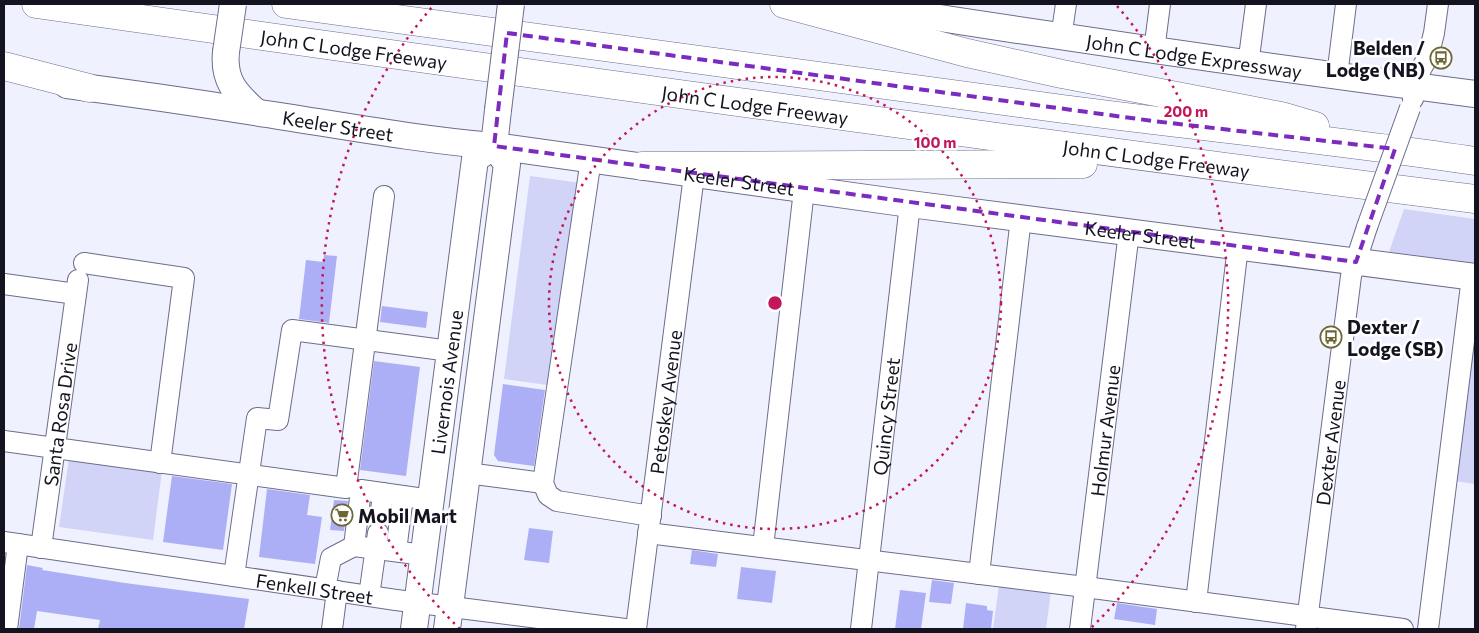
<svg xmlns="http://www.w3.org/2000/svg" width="1479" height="633" viewBox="0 0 1479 633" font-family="Commissioner,sans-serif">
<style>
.green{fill:#d1d3f7}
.building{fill:#adaff6}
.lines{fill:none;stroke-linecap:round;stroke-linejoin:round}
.minor-casing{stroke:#6c6d8b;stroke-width:22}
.major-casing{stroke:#6c6d8b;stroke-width:28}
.highway-casing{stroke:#6c6d8b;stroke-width:29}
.minor{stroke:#fff;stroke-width:20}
.major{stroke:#fff;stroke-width:26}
.highway{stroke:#fff;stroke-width:28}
.minor-bridge-casing{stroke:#6c6d8b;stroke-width:22;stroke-linecap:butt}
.major-bridge-casing{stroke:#6c6d8b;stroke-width:28;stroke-linecap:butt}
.minor-bridge{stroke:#fff;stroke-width:20}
.major-bridge{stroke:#fff;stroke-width:26}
.marked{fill:none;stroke:#7b2cbf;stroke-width:4;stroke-dasharray:10 6;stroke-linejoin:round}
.ring{fill:none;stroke:#c2185b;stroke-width:2.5;stroke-dasharray:2.5 5}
.labels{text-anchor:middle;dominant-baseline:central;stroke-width:5;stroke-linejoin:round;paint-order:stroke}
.poi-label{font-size:19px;font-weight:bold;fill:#141420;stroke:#fff;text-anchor:start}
.street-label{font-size:19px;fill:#141420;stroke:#fff}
.centre{fill:#c2185b;stroke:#fff;stroke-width:2.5}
.ring-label{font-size:15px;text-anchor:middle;font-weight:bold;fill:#c2185b;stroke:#fff;stroke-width:5;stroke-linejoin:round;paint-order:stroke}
</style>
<rect width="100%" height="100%" fill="#f0f1ff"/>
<g class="green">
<path d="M530,176L581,183L554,386L504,379Z"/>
<path d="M1404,209L1475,219V263L1389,252Z"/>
<path d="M1475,302V484L1455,481Z"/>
<path d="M69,458L162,471L153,540L59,527Z"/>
<path d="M999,585L1051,591L1046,629H993Z"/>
</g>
<g class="building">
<path d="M324,255L337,256L329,323L299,319L306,260L323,262Z"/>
<path d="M382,306L428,312L426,328L380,322Z"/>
<path d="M374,361L420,367L406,476L360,470Z"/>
<path d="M503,384L545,390L534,466L498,461L494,455Z"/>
<path d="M172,476L232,484L223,550L163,542Z"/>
<path d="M267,489L310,495L307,515L322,517L315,564L259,557Z"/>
<path d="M334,500L348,501L344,531L330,530Z"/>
<path d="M529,528L553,531L549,563L524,560Z"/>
<path d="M692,550L718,554L716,567L690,564Z"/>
<path d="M27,565L43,568L42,570L125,583L249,599L244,629H98L100,620L37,611L34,629H19Z"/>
<path d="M741,567L776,571L772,603L737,599Z"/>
<path d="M932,580L954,583L951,604L929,602Z"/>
<path d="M900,590L926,593L921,629H895Z"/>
<path d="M966,603L987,606V610L993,611L991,629H963Z"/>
<path d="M1117,603L1157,609L1155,625L1114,619Z"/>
</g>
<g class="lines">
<g class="minor-casing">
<g id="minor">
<path d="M1061,38L1066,4"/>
<path d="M1154,51L1160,4"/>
<path d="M1248,65L1256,4"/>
<path d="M1337,76L1346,4"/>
<path d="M1413,99L1421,69L1428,57L1434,33L1438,4"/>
<path d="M591,159L543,483L548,495L557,501L651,516"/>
<path d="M84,263L184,278L160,463"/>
<path d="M4,284L76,294"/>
<path d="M4,441L346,488L384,196"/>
<path d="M467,473L543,483"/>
<path d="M381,511L383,493"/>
<path d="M648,533L1085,587L1403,629"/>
<path id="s1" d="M4,542L396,600L625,629"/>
<path d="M763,547L804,190"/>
<path id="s2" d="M41,548L78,280"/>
<path d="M396,551L403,496"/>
<path d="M424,555L354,546L361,490L431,500"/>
<path d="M979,574L1021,218"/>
<path d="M234,576L257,418L278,420L292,330L450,351"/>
<path d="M325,589L331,558L354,546"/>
<path d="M369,596L378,533"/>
<path d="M1196,602L1238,246"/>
<path d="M7,629L18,544"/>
<path d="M332,629L337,591"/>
<path id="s3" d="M636,629L694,175"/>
<path id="s4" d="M861,629L910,204"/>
<path id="s5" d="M1080,629L1129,232"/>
<path id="s6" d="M1306,629L1351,276L1367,227"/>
<path d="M1428,629L1472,277"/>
</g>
</g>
<g class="major-casing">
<g id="major">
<path id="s7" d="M850,4C1058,37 1266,67 1475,94"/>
<path d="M226,52C223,81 236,94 256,112"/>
<path id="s8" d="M67,85C129,93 192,102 254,112C334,124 413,139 494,146L910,204L1475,277"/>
<path id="s9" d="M414,629L475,159L494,146"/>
<path d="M447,629L507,164L494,146L498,110"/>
</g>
</g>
<g class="highway-casing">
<g id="highway">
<path id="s10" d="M36,4C515,72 995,139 1475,199"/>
<path d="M286,4C545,38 804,75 1063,109C1200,127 1338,140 1475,161"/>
<path d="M784,4L967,53L1062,74L1281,116L1315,126"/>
<path d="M4,66L89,88"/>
<path d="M642,166L1083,164"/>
</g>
</g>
<use href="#minor" class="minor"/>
<use href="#major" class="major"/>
<use href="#highway" class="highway"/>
<g class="minor-bridge-casing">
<path id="minor-bridge" d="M1367,227L1410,108"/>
</g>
<g class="major-bridge-casing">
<g id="major-bridge">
<path d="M226,52L233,4"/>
<path d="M498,110L511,4"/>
</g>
</g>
<use href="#minor-bridge" class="minor-bridge"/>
<use href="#major-bridge" class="major-bridge"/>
</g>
<path class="marked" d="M507,33L1153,121L1395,149L1356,262L494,146Z"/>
<g class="ring">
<circle cx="775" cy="303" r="226"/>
<path d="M460 629A453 453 0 0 1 433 6M1117 6A453 453 0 0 1 1090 629"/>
</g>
<defs>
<g id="bus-ring" transform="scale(1.125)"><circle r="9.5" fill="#fff" stroke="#6d6734" stroke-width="1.5"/><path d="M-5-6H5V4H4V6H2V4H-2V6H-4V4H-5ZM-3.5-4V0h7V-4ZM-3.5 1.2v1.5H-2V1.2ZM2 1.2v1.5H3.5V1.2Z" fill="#6d6734"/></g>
<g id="supermarket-ring" transform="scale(1.125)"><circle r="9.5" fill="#fff" stroke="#6d6734" stroke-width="1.5"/><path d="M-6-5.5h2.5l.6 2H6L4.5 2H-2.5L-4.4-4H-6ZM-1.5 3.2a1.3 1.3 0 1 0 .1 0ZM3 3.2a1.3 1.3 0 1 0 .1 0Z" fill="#6d6734"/></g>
</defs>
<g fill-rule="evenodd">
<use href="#bus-ring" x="1441" y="58"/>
<use href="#bus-ring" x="1331" y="337"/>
<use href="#supermarket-ring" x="342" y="515"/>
</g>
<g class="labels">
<g class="poi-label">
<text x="1425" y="47" text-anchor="end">Belden /<tspan x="1425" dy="22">Lodge (NB)</tspan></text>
<text x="1347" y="326">Dexter /<tspan x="1347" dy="22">Lodge (SB)</tspan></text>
<text x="358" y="515">Mobil Mart</text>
</g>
<g class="street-label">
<text stroke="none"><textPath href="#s10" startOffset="321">John C Lodge Freeway</textPath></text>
<text stroke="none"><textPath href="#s7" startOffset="348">John C Lodge Expressway</textPath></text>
<text stroke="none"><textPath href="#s10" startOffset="726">John C Lodge Freeway</textPath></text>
<text stroke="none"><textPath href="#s8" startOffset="274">Keeler Street</textPath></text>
<text stroke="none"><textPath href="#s10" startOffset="1131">John C Lodge Freeway</textPath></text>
<text stroke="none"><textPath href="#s8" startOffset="679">Keeler Street</textPath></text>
<text stroke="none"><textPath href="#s8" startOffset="1084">Keeler Street</textPath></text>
<text stroke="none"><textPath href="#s9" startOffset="249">Livernois Avenue</textPath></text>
<text stroke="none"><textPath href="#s3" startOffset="229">Petoskey Avenue</textPath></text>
<text stroke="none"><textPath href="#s2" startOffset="135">Santa Rosa Drive</textPath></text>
<text stroke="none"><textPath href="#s4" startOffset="214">Quincy Street</textPath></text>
<text stroke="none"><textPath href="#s5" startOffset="200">Holmur Avenue</textPath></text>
<text stroke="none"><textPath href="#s6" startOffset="188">Dexter Avenue</textPath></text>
<text stroke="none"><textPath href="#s1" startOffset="314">Fenkell Street</textPath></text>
</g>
</g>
<circle cx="775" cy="303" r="8" class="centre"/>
<g class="ring-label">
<text x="1186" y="117">200 m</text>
<text x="935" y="148">100 m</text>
</g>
<rect width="1479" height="633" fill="none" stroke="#141420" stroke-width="10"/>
</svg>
